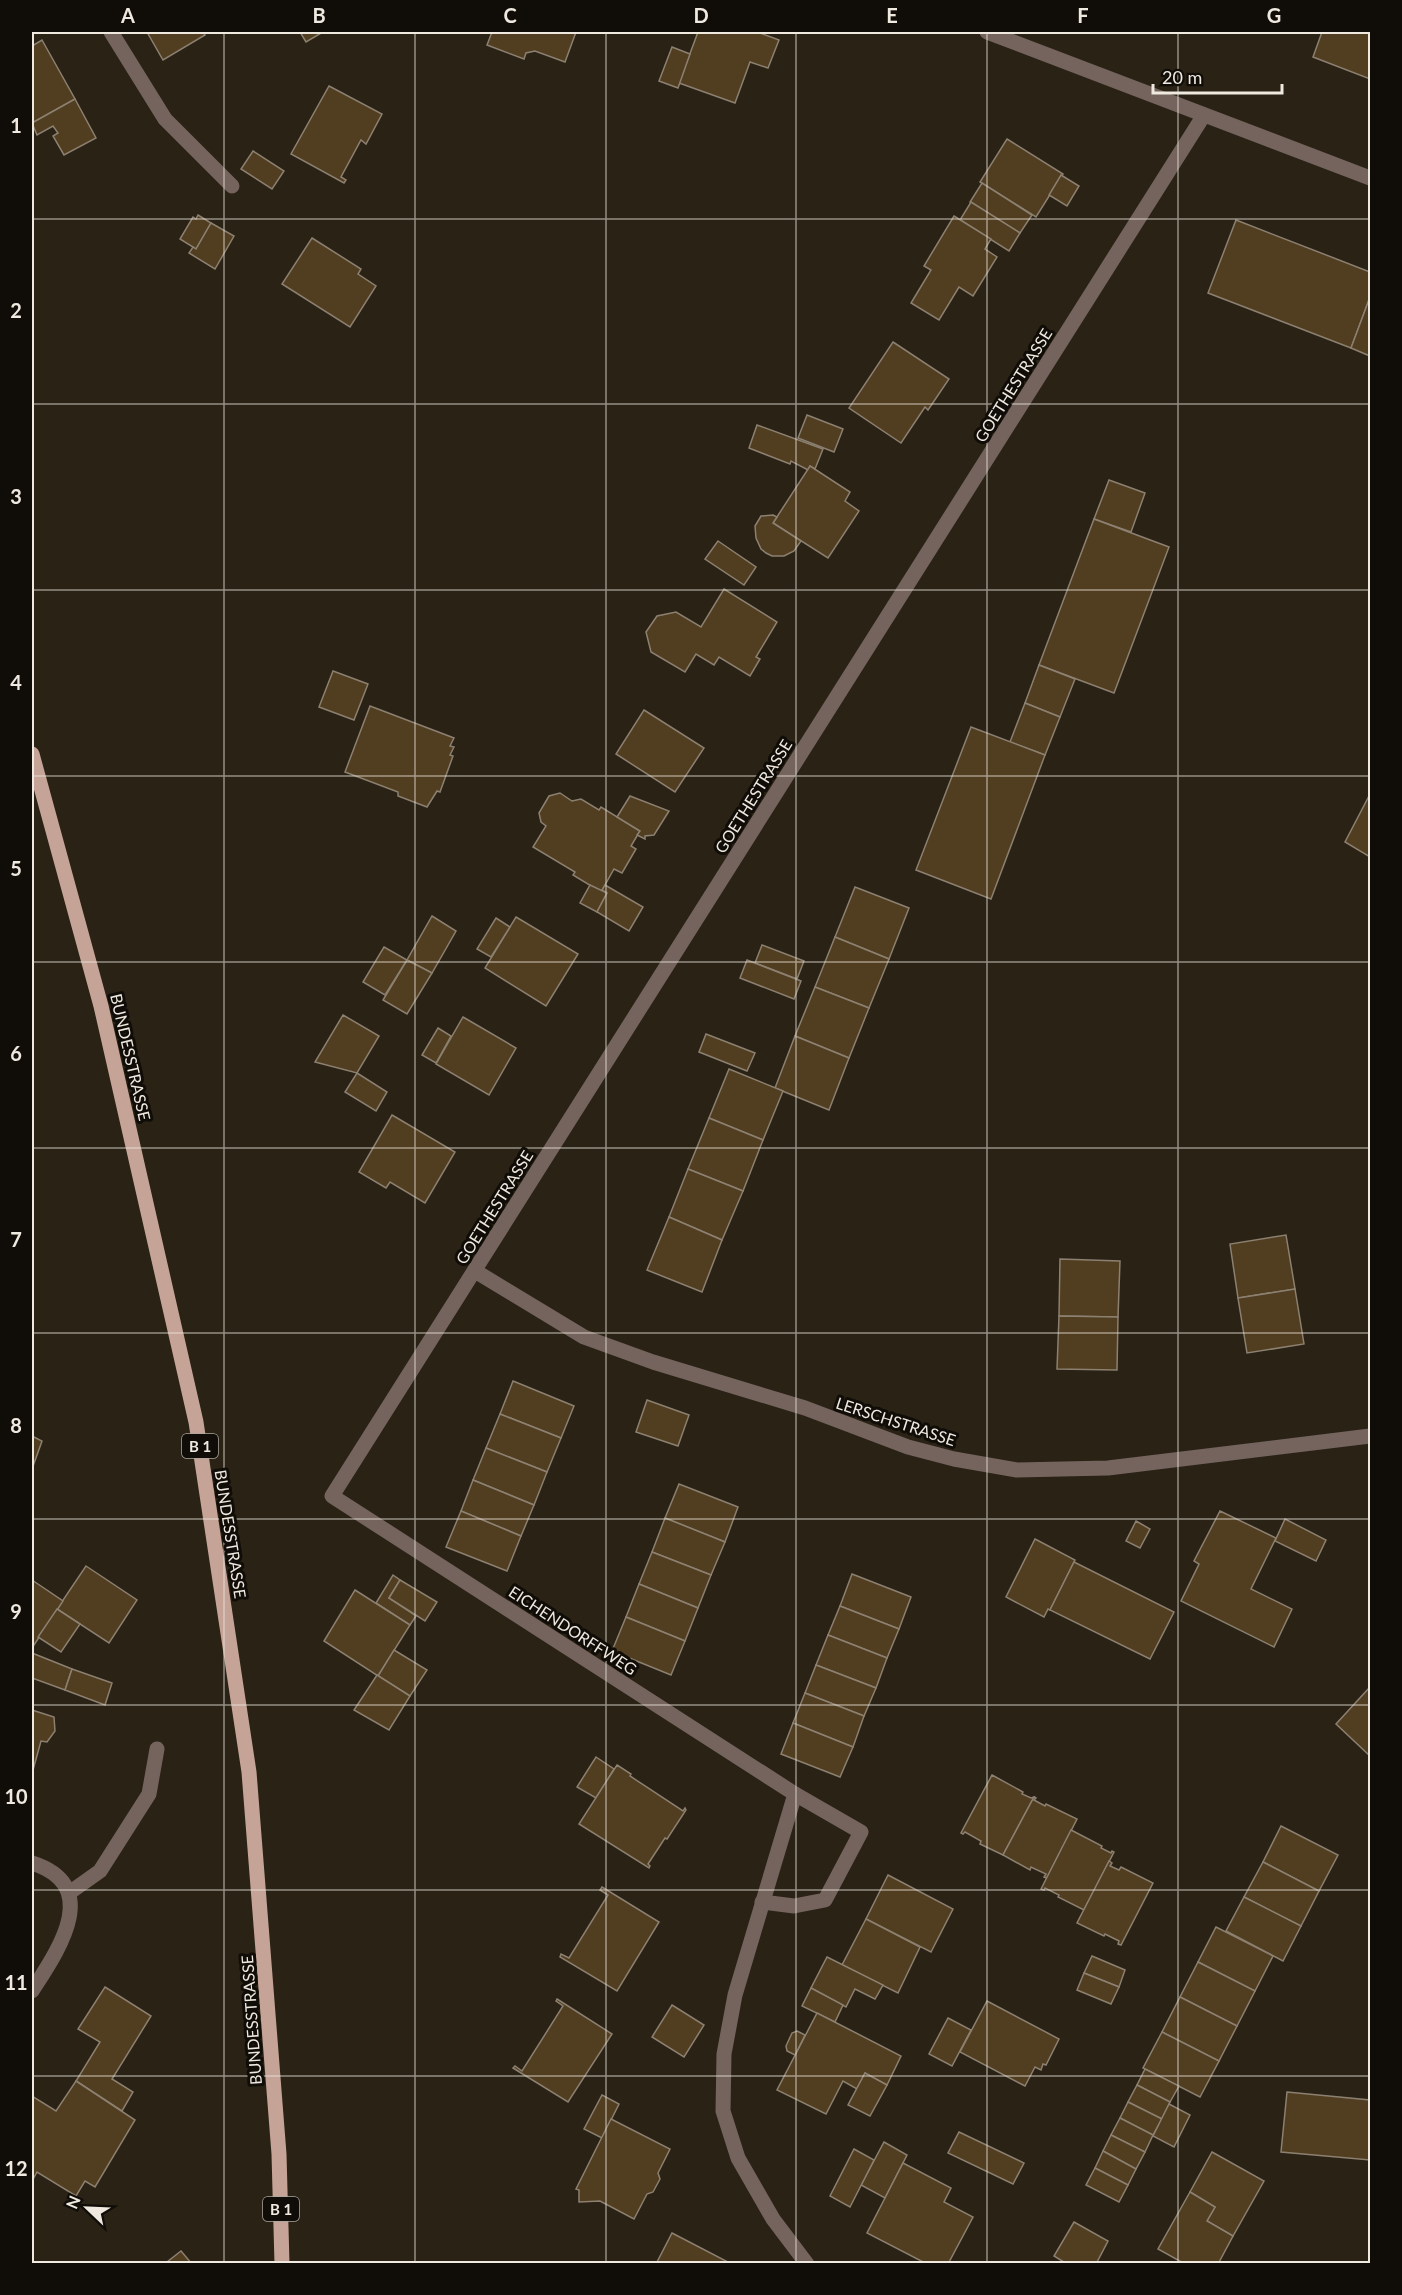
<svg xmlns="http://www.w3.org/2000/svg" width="1402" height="2295" viewBox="0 0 1402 2295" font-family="Lato,sans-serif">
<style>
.building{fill:#513d20;stroke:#8c8071;stroke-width:1.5}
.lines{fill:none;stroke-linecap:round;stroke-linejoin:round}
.service{stroke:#74645d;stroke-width:15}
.minor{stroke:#74645d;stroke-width:15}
.primary{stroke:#c5a497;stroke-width:15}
.grid{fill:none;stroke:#efe9e0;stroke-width:1.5;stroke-opacity:0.55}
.labels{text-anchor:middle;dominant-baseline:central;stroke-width:6;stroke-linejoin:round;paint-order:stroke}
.shield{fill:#100c07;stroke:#aca79f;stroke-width:1.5}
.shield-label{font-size:15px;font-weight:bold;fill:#efe9e0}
.street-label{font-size:16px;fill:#efe9e0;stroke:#100c07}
.neatline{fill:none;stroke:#efe9e0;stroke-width:2}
.grid-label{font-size:20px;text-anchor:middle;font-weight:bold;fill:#efe9e0}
</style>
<rect width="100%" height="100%" fill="#2a2215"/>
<g class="building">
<path d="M147,32H203L205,35L163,60Z"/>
<path d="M300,32H323L306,42Z"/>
<path d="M492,32H576L565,62L535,51L526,53L524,59L487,45Z"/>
<path d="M698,32H757L779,40L768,68L750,62L735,103L679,83Z"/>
<path d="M1322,32H1370V79L1313,57Z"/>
<path d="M42,40L75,99L32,123V46Z"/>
<path d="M672,47L690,54L678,88L659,81Z"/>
<path d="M329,86L382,114L366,144L361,140L341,177L346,180L344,183L291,154Z"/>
<path d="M75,99L96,138L64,155L53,136L58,133L53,126L37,135L32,123Z"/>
<path d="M1007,139L1063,174L1036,217L980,182Z"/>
<path d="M253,151L284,171L272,189L241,169Z"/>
<path d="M1061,175L1079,186L1067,206L1049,195Z"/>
<path d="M982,183L1032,215L1020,233L970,202Z"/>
<path d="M971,202L1020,233L1009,251L960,220Z"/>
<path d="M198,215L211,223L196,249L180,239L193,217L196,219Z"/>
<path d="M954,216L991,239L985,249L997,257L973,296L959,287L939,320L911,303L931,270L924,266Z"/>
<path d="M1236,220L1370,272V297L1351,348L1208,293Z"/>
<path d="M211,223L234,236L215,269L189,253L193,247L196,249Z"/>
<path d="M312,238L361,269L358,274L376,286L350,327L282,284Z"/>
<path d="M1370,297V356L1351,348Z"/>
<path d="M893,342L949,379L928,410L925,407L901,443L849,408Z"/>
<path d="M807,415L843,429L834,452L798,438Z"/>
<path d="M757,425L823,449L815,469L810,466L808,470L791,461L790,464L749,448Z"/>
<path d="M810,466L850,492L845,501L859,511L828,558L773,523Z"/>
<path d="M1109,480L1145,493L1131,532L1094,519Z"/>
<path d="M773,515L777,517L773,523L801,541L794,551L784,556H772L766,553L761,549L756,538L755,526L761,516Z"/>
<path d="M1094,519L1169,547L1114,693L1039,665Z"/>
<path d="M718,541L756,567L744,585L705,559Z"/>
<path d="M724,589L777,622L756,657L760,659L750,676L719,657L714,665L696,654L685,672L651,652L646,632L657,616L676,612L701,627Z"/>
<path d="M1039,665L1075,679L1060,717L1025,703Z"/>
<path d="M333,671L368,684L354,720L319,707Z"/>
<path d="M1025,703L1060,717L1045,755L1010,742Z"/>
<path d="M370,706L454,738L450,746L454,747L450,755L453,756L440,792L437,791L427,807L398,796V792L345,772Z"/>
<path d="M644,710L704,748L675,792L616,754Z"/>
<path d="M971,727L1045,755L991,899L916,870Z"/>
<path d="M560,793L572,801L581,799L599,810L601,807L640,831L631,846L636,849L622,873L614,869L601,892L573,875L575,872L533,847L546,826L541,822L539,813L549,796Z"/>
<path d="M1370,794V857L1345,842Z"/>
<path d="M630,796L669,811L654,835L645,836V839L637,835L640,831L617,817Z"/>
<path d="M590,885L607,893L597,912L580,903Z"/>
<path d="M605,885L643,907L629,931L597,912L607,893L602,890Z"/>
<path d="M855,887L909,908L889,959L835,937Z"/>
<path d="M432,916L456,931L432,973L407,960Z"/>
<path d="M516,917L578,954L546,1006L485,968Z"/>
<path d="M496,918L510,927L491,957L477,949Z"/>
<path d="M835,937L889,959L869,1008L815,987Z"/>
<path d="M762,945L804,961L797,979L755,963Z"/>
<path d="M384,947L407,960L385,995L363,982Z"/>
<path d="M407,960L432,973L407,1014L383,1000Z"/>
<path d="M747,960L801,981L794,999L740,978Z"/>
<path d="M815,987L869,1008L849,1058L795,1036Z"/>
<path d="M343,1015L379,1036L357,1073L315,1062Z"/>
<path d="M463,1017L516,1048L489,1095L436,1064Z"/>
<path d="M438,1028L451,1036L436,1063L422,1055Z"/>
<path d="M706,1034L755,1053L747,1071L699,1052Z"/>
<path d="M795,1036L849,1058L829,1110L775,1088Z"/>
<path d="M729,1069L783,1091L763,1140L709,1118Z"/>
<path d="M357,1073L387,1092L376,1111L345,1092Z"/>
<path d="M392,1115L455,1152L425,1203L390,1182L386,1188L359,1172Z"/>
<path d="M709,1118L763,1140L743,1191L688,1169Z"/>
<path d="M688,1169L743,1191L722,1240L669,1217Z"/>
<path d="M669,1217L722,1240L702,1292L647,1270Z"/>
<path d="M1286,1235L1295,1289L1238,1298L1230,1244Z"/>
<path d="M1060,1259L1120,1261L1118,1317L1059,1316Z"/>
<path d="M1295,1289L1304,1344L1247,1353L1238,1298Z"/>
<path d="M1059,1316L1118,1317L1117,1370L1057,1369Z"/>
<path d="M513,1381L574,1406L561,1438L500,1414Z"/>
<path d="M647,1400L689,1415L678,1446L636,1432Z"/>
<path d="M500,1414L561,1438L547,1472L486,1448Z"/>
<path d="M32,1436L42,1441L32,1469Z"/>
<path d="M486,1448L547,1472L534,1505L473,1480Z"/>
<path d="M473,1480L534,1505L521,1536L461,1511Z"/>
<path d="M679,1484L738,1507L725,1542L665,1518Z"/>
<path d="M461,1511L521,1536L507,1571L446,1547Z"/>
<path d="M1220,1511L1276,1538L1251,1589L1292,1609L1274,1647L1181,1601L1199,1564L1194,1561Z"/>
<path d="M665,1518L725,1542L711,1575L652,1552Z"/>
<path d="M1285,1519L1326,1540L1316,1561L1275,1541Z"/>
<path d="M1136,1521L1150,1529L1140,1548L1126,1541Z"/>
<path d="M1035,1539L1075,1560L1050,1610L1048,1609L1044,1617L1006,1597Z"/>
<path d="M652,1552L711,1575L698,1608L639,1584Z"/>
<path d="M1074,1562L1174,1612L1150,1659L1050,1610Z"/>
<path d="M86,1566L137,1600L109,1643L57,1609Z"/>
<path d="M852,1574L911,1597L899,1629L840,1606Z"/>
<path d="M393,1575L400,1580L389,1598L416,1616L410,1625L376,1603Z"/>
<path d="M32,1580L63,1601L32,1648Z"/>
<path d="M400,1580L437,1602L425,1621L389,1598Z"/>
<path d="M639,1584L698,1608L685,1641L626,1617Z"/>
<path d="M355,1590L410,1625L378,1676L324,1641Z"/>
<path d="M840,1606L899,1629L887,1658L828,1635Z"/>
<path d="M57,1609L80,1624L61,1652L38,1637Z"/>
<path d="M626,1617L685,1641L671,1675L612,1651Z"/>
<path d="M828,1635L887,1658L876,1688L816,1665Z"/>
<path d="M394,1650L427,1670L410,1696L378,1676Z"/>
<path d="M32,1653L72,1669L65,1690L32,1678Z"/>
<path d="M816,1665L876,1688L864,1716L805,1693Z"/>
<path d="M72,1669L112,1683L105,1705L65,1690Z"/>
<path d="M377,1675L410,1696L389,1730L354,1710Z"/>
<path d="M1370,1687V1756L1336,1724Z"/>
<path d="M805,1693L864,1716L853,1747L793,1723Z"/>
<path d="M32,1710L54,1717L55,1731L47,1742L41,1741L33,1770Z"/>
<path d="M793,1723L853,1747L840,1777L781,1754Z"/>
<path d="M596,1757L614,1769L596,1798L577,1787Z"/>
<path d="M617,1765L631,1774L630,1776L683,1811L685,1808L686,1810L667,1839L665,1838L648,1864L650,1866L649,1868L579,1824Z"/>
<path d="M992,1775L1023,1792L1022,1794L1031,1798L1034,1797L1003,1855L980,1844L981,1841L965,1832L963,1834L961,1833Z"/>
<path d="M1034,1797L1036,1798L1034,1800L1045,1806L1046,1804L1077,1819L1047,1878L1044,1877L1046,1874L1031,1867L1030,1870L1003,1855Z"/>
<path d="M1281,1826L1338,1855L1319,1891L1263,1862Z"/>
<path d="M1071,1830L1102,1846L1101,1848L1111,1853L1112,1851L1114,1852L1084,1910L1058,1897L1059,1895L1045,1888L1044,1890L1041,1889Z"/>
<path d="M1109,1861L1112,1863L1110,1866L1119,1870L1121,1867L1153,1883L1121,1945L1118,1944L1119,1941L1105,1934L1104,1936L1077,1923Z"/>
<path d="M1263,1862L1319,1891L1301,1926L1244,1897Z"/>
<path d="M888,1875L953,1909L931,1952L866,1919Z"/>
<path d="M602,1887L659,1922L617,1991L560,1957L561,1954L569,1958L608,1895L600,1890Z"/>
<path d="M1244,1897L1301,1926L1283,1961L1226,1931Z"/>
<path d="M866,1919L920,1947L898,1993L842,1965Z"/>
<path d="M1216,1927L1273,1956L1255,1991L1198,1962Z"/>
<path d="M1092,1956L1125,1970L1119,1987L1084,1973Z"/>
<path d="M827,1957L883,1985L875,1999L855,1989L846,2007L811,1988Z"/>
<path d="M1198,1962L1255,1991L1237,2026L1180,1997Z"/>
<path d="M1084,1973L1119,1987L1111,2004L1077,1990Z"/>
<path d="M105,1987L151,2016L112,2079L133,2092L122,2111L76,2081L100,2042L78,2029Z"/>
<path d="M811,1988L843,2005L835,2022L802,2006Z"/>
<path d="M1180,1997L1237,2026L1219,2061L1162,2032Z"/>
<path d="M557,1999L612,2034L568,2102L513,2068L515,2066L522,2071L563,2006L556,2001Z"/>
<path d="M987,2001L1059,2039L1046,2065L1043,2064L1041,2070L1035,2067L1025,2086L960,2052Z"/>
<path d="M672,2005L704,2025L684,2057L652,2037Z"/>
<path d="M817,2013L901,2056L887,2085L865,2073L857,2089L843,2081L826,2114L777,2090Z"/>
<path d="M948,2018L971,2030L952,2066L929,2054Z"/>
<path d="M797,2031L805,2035L795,2055L787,2051L786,2046L792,2033Z"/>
<path d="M1162,2032L1219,2061L1200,2097L1143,2068Z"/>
<path d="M1145,2069L1179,2086L1170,2102L1137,2085Z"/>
<path d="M865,2073L887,2085L870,2116L848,2105Z"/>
<path d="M76,2081L135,2120L95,2187L85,2181L76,2196L37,2172L32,2181V2096L56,2111Z"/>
<path d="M1137,2085L1170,2102L1162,2119L1128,2102Z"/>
<path d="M1287,2092L1370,2100V2160L1281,2152Z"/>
<path d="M602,2095L619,2104L602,2138L584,2129Z"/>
<path d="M1128,2102L1162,2119L1153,2135L1120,2118Z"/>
<path d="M1169,2104L1190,2115L1174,2147L1153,2136Z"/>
<path d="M1120,2118L1153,2135L1145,2152L1111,2135Z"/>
<path d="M611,2119L670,2149L658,2173L660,2179L653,2192L647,2194L634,2219L600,2201L579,2202V2190L576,2189Z"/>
<path d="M959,2132L1024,2163L1013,2184L948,2153Z"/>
<path d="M1111,2135L1145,2152L1136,2169L1103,2151Z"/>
<path d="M884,2142L907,2155L885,2198L861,2185Z"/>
<path d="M854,2149L874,2160L850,2207L830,2196Z"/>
<path d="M1103,2151L1136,2169L1128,2185L1095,2168Z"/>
<path d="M1212,2152L1264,2181L1233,2236L1207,2221L1215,2207L1190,2192Z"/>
<path d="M903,2163L951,2188L944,2202L973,2217L948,2264H927L867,2233Z"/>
<path d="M1095,2168L1128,2185L1119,2202L1086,2185Z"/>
<path d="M1190,2192L1215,2207L1207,2221L1233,2236L1218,2264H1185L1158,2249Z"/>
<path d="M1074,2222L1108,2241L1096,2264H1067L1054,2256Z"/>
<path d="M672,2233L728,2262L727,2264H656Z"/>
<path d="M181,2251L192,2264H168L167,2262Z"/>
</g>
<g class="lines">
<g class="service">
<path d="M111,32L165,119L232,186"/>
<path d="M69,1893L100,1871L149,1794L157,1749"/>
</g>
<g class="minor">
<path d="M987,32L1370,178"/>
<path d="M475,1271L584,1337L653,1362L805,1408L908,1447L954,1459L1017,1470L1108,1468L1370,1436"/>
<path d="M795,1794L735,1995L724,2054L723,2111L738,2158L773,2219L807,2264"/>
<path d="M32,1863C104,1886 57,1952 32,1991"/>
<path d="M762,1902L794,1906L825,1900L861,1832L795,1794L332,1496L1204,115"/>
</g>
<path class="primary" d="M32,754L101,1006L196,1422L249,1772L279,2154L282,2264"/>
</g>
<path class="grid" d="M224,32V2264M415,32V2264M606,32V2264M796,32V2264M987,32V2264M1178,32V2264M32,219H1370M32,404H1370M32,590H1370M32,776H1370M32,962H1370M32,1148H1370M32,1333H1370M32,1519H1370M32,1705H1370M32,1890H1370M32,2076H1370"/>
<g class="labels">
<g class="shield">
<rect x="182" y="1434" width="36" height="24" rx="4.5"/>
<rect x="263" y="2197" width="36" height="24" rx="4.5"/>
</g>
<g class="shield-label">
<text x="200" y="1446">B 1</text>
<text x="281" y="2209">B 1</text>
</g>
<g class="street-label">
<text transform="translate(1013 385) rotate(-58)">GOETHESTRASSE</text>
<text transform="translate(753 796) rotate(-58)">GOETHESTRASSE</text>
<text transform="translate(131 1057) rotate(77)">BUNDESSTRASSE</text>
<text transform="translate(494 1207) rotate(-58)">GOETHESTRASSE</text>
<text transform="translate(896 1421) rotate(18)">LERSCHSTRASSE</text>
<text transform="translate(231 1534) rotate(81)">BUNDESSTRASSE</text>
<text transform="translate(573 1630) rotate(33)">EICHENDORFFWEG</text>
<text transform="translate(251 2020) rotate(-94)">BUNDESSTRASSE</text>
</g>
</g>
<rect width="1402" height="2295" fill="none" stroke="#100c07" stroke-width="66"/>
<g transform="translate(87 2208) rotate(293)" stroke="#100c07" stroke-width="4.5" paint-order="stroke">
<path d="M0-4.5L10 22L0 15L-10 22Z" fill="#efe9e0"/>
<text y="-9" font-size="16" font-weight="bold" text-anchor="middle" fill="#efe9e0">N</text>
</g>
<path d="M1153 84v9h129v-9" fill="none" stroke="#efe9e0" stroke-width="3"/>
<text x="1162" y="84" font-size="18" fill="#efe9e0" stroke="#100c07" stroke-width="4.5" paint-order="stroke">20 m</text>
<rect x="33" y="33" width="1336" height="2229" class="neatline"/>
<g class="grid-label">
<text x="128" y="23">A</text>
<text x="319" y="23">B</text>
<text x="510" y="23">C</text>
<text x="701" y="23">D</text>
<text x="892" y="23">E</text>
<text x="1083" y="23">F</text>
<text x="1274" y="23">G</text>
<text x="16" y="133">1</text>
<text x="16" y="318">2</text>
<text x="16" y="504">3</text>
<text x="16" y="690">4</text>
<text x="16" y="876">5</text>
<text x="16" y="1061">6</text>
<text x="16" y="1247">7</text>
<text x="16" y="1433">8</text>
<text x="16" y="1619">9</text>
<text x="16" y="1804">10</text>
<text x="16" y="1990">11</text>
<text x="16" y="2176">12</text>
</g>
</svg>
